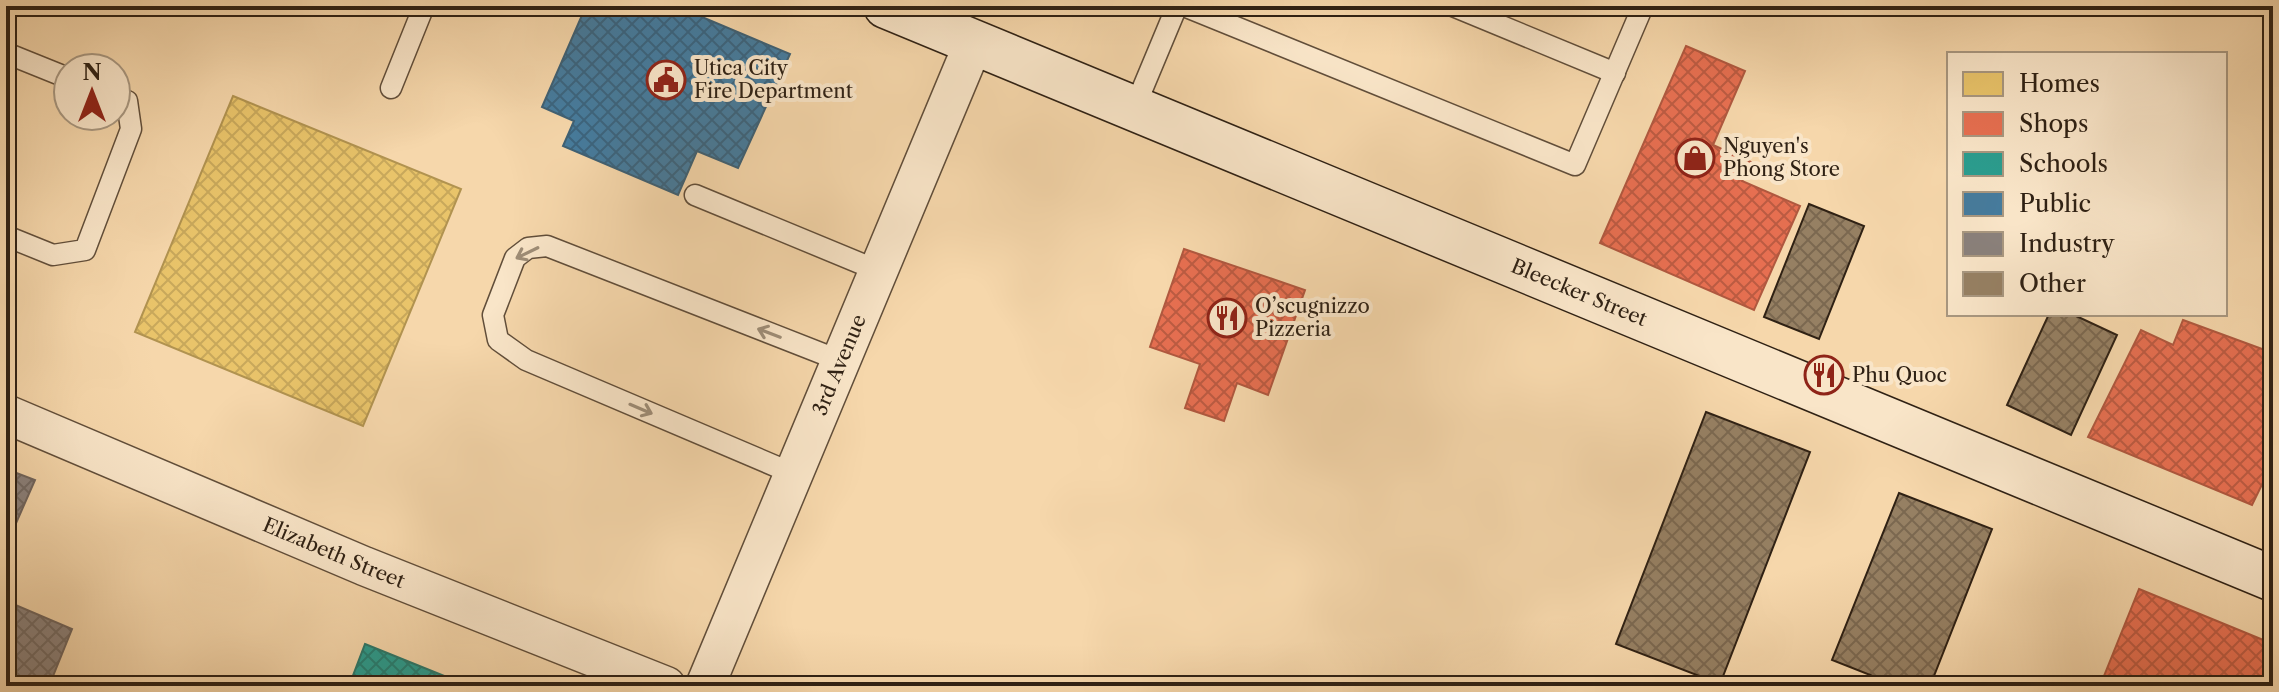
<svg xmlns="http://www.w3.org/2000/svg" width="2279" height="692" viewBox="0 0 2279 692" font-family="'Libre Caslon Text',serif">
<style>
.homes{fill:url(#homes-cross-hatch);stroke:#b19350;stroke-width:2}
.shops{fill:url(#shops-cross-hatch);stroke:#b0583f;stroke-width:2}
.schools{fill:url(#schools-cross-hatch);stroke:#2c786a;stroke-width:2}
.public{fill:url(#public-cross-hatch);stroke:#3e6074;stroke-width:2}
.industry{fill:url(#industry-cross-hatch);stroke:#6f645d;stroke-width:2}
.building{fill:url(#building-cross-hatch);stroke:#2f2114;stroke-width:2}
.lines{fill:none;stroke-linecap:round;stroke-linejoin:round}
.lane-casing{stroke:#614e3a;stroke-width:23}
.street-casing{stroke:#614e3a;stroke-width:41}
.secondary-casing{stroke:#2f2114;stroke-width:47}
.path{stroke:#2f2114;stroke-width:5;stroke-dasharray:2 4;stroke-linecap:butt}
.lane{stroke:#f9e5c8;stroke-width:20}
.street{stroke:#f9e5c8;stroke-width:38}
.secondary{stroke:#f9e5c8;stroke-width:44}
.oneway{stroke:#9e8d77}
.labels{text-anchor:middle;dominant-baseline:central;stroke-width:8;stroke-linejoin:round;paint-order:stroke}
.poi-label{font-size:20px;fill:#2f2114;stroke:#f9e5c8;text-anchor:start}
.street-label{font-size:20px;fill:#2f2114;stroke:#f9e5c8}
</style>
<defs>
<pattern id="homes-cross-hatch" width="8" height="8" patternUnits="userSpaceOnUse" patternTransform="scale(2)"><rect width="8" height="8" fill="#e9c46a"/><path d="M0 0l8 8M0 8l8-8" fill="none" stroke="#c8a85b"/></pattern>
<pattern id="shops-cross-hatch" width="8" height="8" patternUnits="userSpaceOnUse" patternTransform="scale(2)"><rect width="8" height="8" fill="#e76f51"/><path d="M0 0l8 8M0 8l8-8" fill="none" stroke="#bc5b42"/></pattern>
<pattern id="schools-cross-hatch" width="8" height="8" patternUnits="userSpaceOnUse" patternTransform="scale(2)"><rect width="8" height="8" fill="#2a9d8f"/><path d="M0 0l8 8M0 8l8-8" fill="none" stroke="#248074"/></pattern>
<pattern id="public-cross-hatch" width="8" height="8" patternUnits="userSpaceOnUse" patternTransform="scale(2)"><rect width="8" height="8" fill="#457b9d"/><path d="M0 0l8 8M0 8l8-8" fill="none" stroke="#3a647f"/></pattern>
<pattern id="industry-cross-hatch" width="8" height="8" patternUnits="userSpaceOnUse" patternTransform="scale(2)"><rect width="8" height="8" fill="#8a817c"/><path d="M0 0l8 8M0 8l8-8" fill="none" stroke="#716964"/></pattern>
<pattern id="building-cross-hatch" width="8" height="8" patternUnits="userSpaceOnUse" patternTransform="scale(2)"><rect width="8" height="8" fill="#968063"/><path d="M0 0l8 8M0 8l8-8" fill="none" stroke="#7b6850"/></pattern>
</defs>
<rect width="100%" height="100%" fill="#f6d7ab"/>
<filter id="stains"><feTurbulence type="fractalNoise" baseFrequency=".0025" numOctaves="4"/><feColorMatrix values="0 0 0 0 .2 0 0 0 0 .09 0 0 0 0 .02 0 0 0 .5 -.17"/></filter>
<radialGradient id="worn" r=".72"><stop offset=".6" stop-color="#630" stop-opacity="0"/><stop offset="1" stop-color="#630" stop-opacity=".3"/></radialGradient>
<path class="homes" d="M233,96L461,189L363,426L135,332Z"/>
<g class="shops">
<path d="M1686,46L1745,71L1713,145L1751,162L1742,181L1800,206L1754,310L1600,243Z"/>
<path d="M1184,249L1305,290L1268,395L1237,383L1224,421L1185,408L1200,364L1150,347Z"/>
<path d="M2183,320L2273,353V462L2252,505L2088,437L2141,330L2173,345Z"/>
<path d="M2139,589L2273,644V686H2100Z"/>
</g>
<path class="schools" d="M365,644L469,686H349Z"/>
<path class="public" d="M586,6H676L790,54L738,168L697,151L678,195L563,146L574,121L542,107Z"/>
<g class="industry">
<path d="M6,469L35,480L6,546Z"/>
<path d="M6,601L72,629L49,686H6Z"/>
</g>
<g class="building">
<path d="M1809,204L1864,226L1819,339L1764,317Z"/>
<path d="M2049,314H2072L2117,335L2071,435L2007,405Z"/>
<path d="M1706,412L1810,452L1720,684L1616,644Z"/>
<path d="M1899,493L1992,529L1930,686H1898L1832,660Z"/>
</g>
<g class="lines">
<g class="lane-casing">
<g id="lane">
<path d="M1184,6L1575,165L1643,6"/>
<path d="M1453,6L1615,73"/>
<path d="M6,53L68,78"/>
<path d="M391,88L424,6"/>
<path d="M1134,109L1177,6"/>
<path d="M695,195L879,271"/>
<path d="M6,236L53,255L85,250L131,129L127,101L116,97"/>
<path d="M794,474L526,360L498,340L493,315L515,258L528,248L547,246L841,361"/>
</g>
</g>
<g class="street-casing">
<g id="street">
<path id="s1" d="M6,414L364,566L666,686"/>
<path id="s2" d="M705,686L974,42"/>
</g>
</g>
<g class="secondary-casing">
<g id="secondary">
<path id="s3" d="M886,6L2273,579"/>
</g>
</g>
<path class="path" d="M523,678L525,686"/>
<use href="#lane" class="lane"/>
<use href="#street" class="street"/>
<use href="#secondary" class="secondary"/>
</g>
<defs><path id="oneway-shaft" d="M-6 0H5M1.5-3L5.5 0L1.5 3" fill="none" stroke-width="1.6" stroke-linecap="round" stroke-linejoin="round" transform="scale(2)"/></defs>
<g class="oneway">
<use href="#oneway-shaft" transform="translate(527 253) rotate(154)"/>
<use href="#oneway-shaft" transform="translate(769 333) rotate(-159)"/>
<use href="#oneway-shaft" transform="translate(641 409) rotate(23)"/>
</g>
<defs>
<g id="civic-ring" transform="scale(2)"><circle r="9.5" fill="#f9e5c8" stroke="#8f2418" stroke-width="1.5"/><path d="M-.6-6.5H3V-4.5H.6V-3L4-1V1h2V6H-6V1h2V-1L-.6-3ZM-1.2 2.5V6h2.4V2.5Z" fill="#8f2418"/></g>
<g id="shop-ring" transform="scale(2)"><circle r="9.5" fill="#f9e5c8" stroke="#8f2418" stroke-width="1.5"/><path d="M-5-2.5h2.3a2.7 3.5 0 0 1 5.4 0H5L5.5 6h-11ZM-1.5-2.5h3a1.5 2.3 0 0 0-3 0Z" fill="#8f2418"/></g>
<g id="restaurant-ring" transform="scale(2)"><circle r="9.5" fill="#f9e5c8" stroke="#8f2418" stroke-width="1.5"/><path d="M-5-6h1v4h1v-4h1v4h1v-4h1v5L-1.5 .5V6h-2V.5L-5-1ZM5-6V6H3V1.5H1.5Q1.5-4 5-6Z" fill="#8f2418"/></g>
</defs>
<g fill-rule="evenodd">
<use href="#civic-ring" x="666" y="80"/>
<use href="#shop-ring" x="1695" y="158"/>
<use href="#restaurant-ring" x="1227" y="318"/>
<use href="#restaurant-ring" x="1824" y="375"/>
</g>
<g class="labels">
<g class="poi-label">
<text x="694" y="68">Utica City<tspan x="694" dy="23">Fire Department</tspan></text>
<text x="1723" y="146">Nguyen's<tspan x="1723" dy="23">Phong Store</tspan></text>
<text x="1255" y="306">O’scugnizzo<tspan x="1255" dy="23">Pizzeria</tspan></text>
<text x="1852" y="375">Phu Quoc</text>
</g>
<g class="street-label">
<text stroke="none"><textPath href="#s3" startOffset="750">Bleecker Street</textPath></text>
<text stroke="none"><textPath href="#s2" startOffset="348">3rd Avenue</textPath></text>
<text stroke="none"><textPath href="#s1" startOffset="356">Elizabeth Street</textPath></text>
</g>
</g>
<rect width="2279" height="692" fill="none" stroke="#f6d7ab" stroke-width="32"/>
<rect x="8" y="8" width="2263" height="676" fill="none" stroke="#2f2114" stroke-width="4"/>
<rect x="16" y="16" width="2247" height="660" fill="none" stroke="#2f2114" stroke-width="2"/>
<rect x="1947" y="52" width="280" height="264" fill="#f9e5c8" stroke="#a89780" stroke-width="2"/>
<rect x="1963" y="72" width="40" height="24" fill="#e9c46a" stroke="#a89780" stroke-width="2"/>
<text x="2019" y="92" font-size="24" fill="#2f2114">Homes</text>
<rect x="1963" y="112" width="40" height="24" fill="#e76f51" stroke="#a89780" stroke-width="2"/>
<text x="2019" y="132" font-size="24" fill="#2f2114">Shops</text>
<rect x="1963" y="152" width="40" height="24" fill="#2a9d8f" stroke="#a89780" stroke-width="2"/>
<text x="2019" y="172" font-size="24" fill="#2f2114">Schools</text>
<rect x="1963" y="192" width="40" height="24" fill="#457b9d" stroke="#a89780" stroke-width="2"/>
<text x="2019" y="212" font-size="24" fill="#2f2114">Public</text>
<rect x="1963" y="232" width="40" height="24" fill="#8a817c" stroke="#a89780" stroke-width="2"/>
<text x="2019" y="252" font-size="24" fill="#2f2114">Industry</text>
<rect x="1963" y="272" width="40" height="24" fill="#968063" stroke="#a89780" stroke-width="2"/>
<text x="2019" y="292" font-size="24" fill="#2f2114">Other</text>
<g transform="translate(92 92)"><circle r="38" fill="#f9e5c8" stroke="#a89780" stroke-width="2"/>
<path d="M0-6L14 30L0 20L-14 30Z" fill="#8f2418"/>
<text y="-12" font-size="22" font-weight="bold" text-anchor="middle" fill="#2f2114">N</text>
</g>
<rect width="100%" height="100%" filter="url(#stains)"/>
<rect width="100%" height="100%" fill="url(#worn)"/>
</svg>
